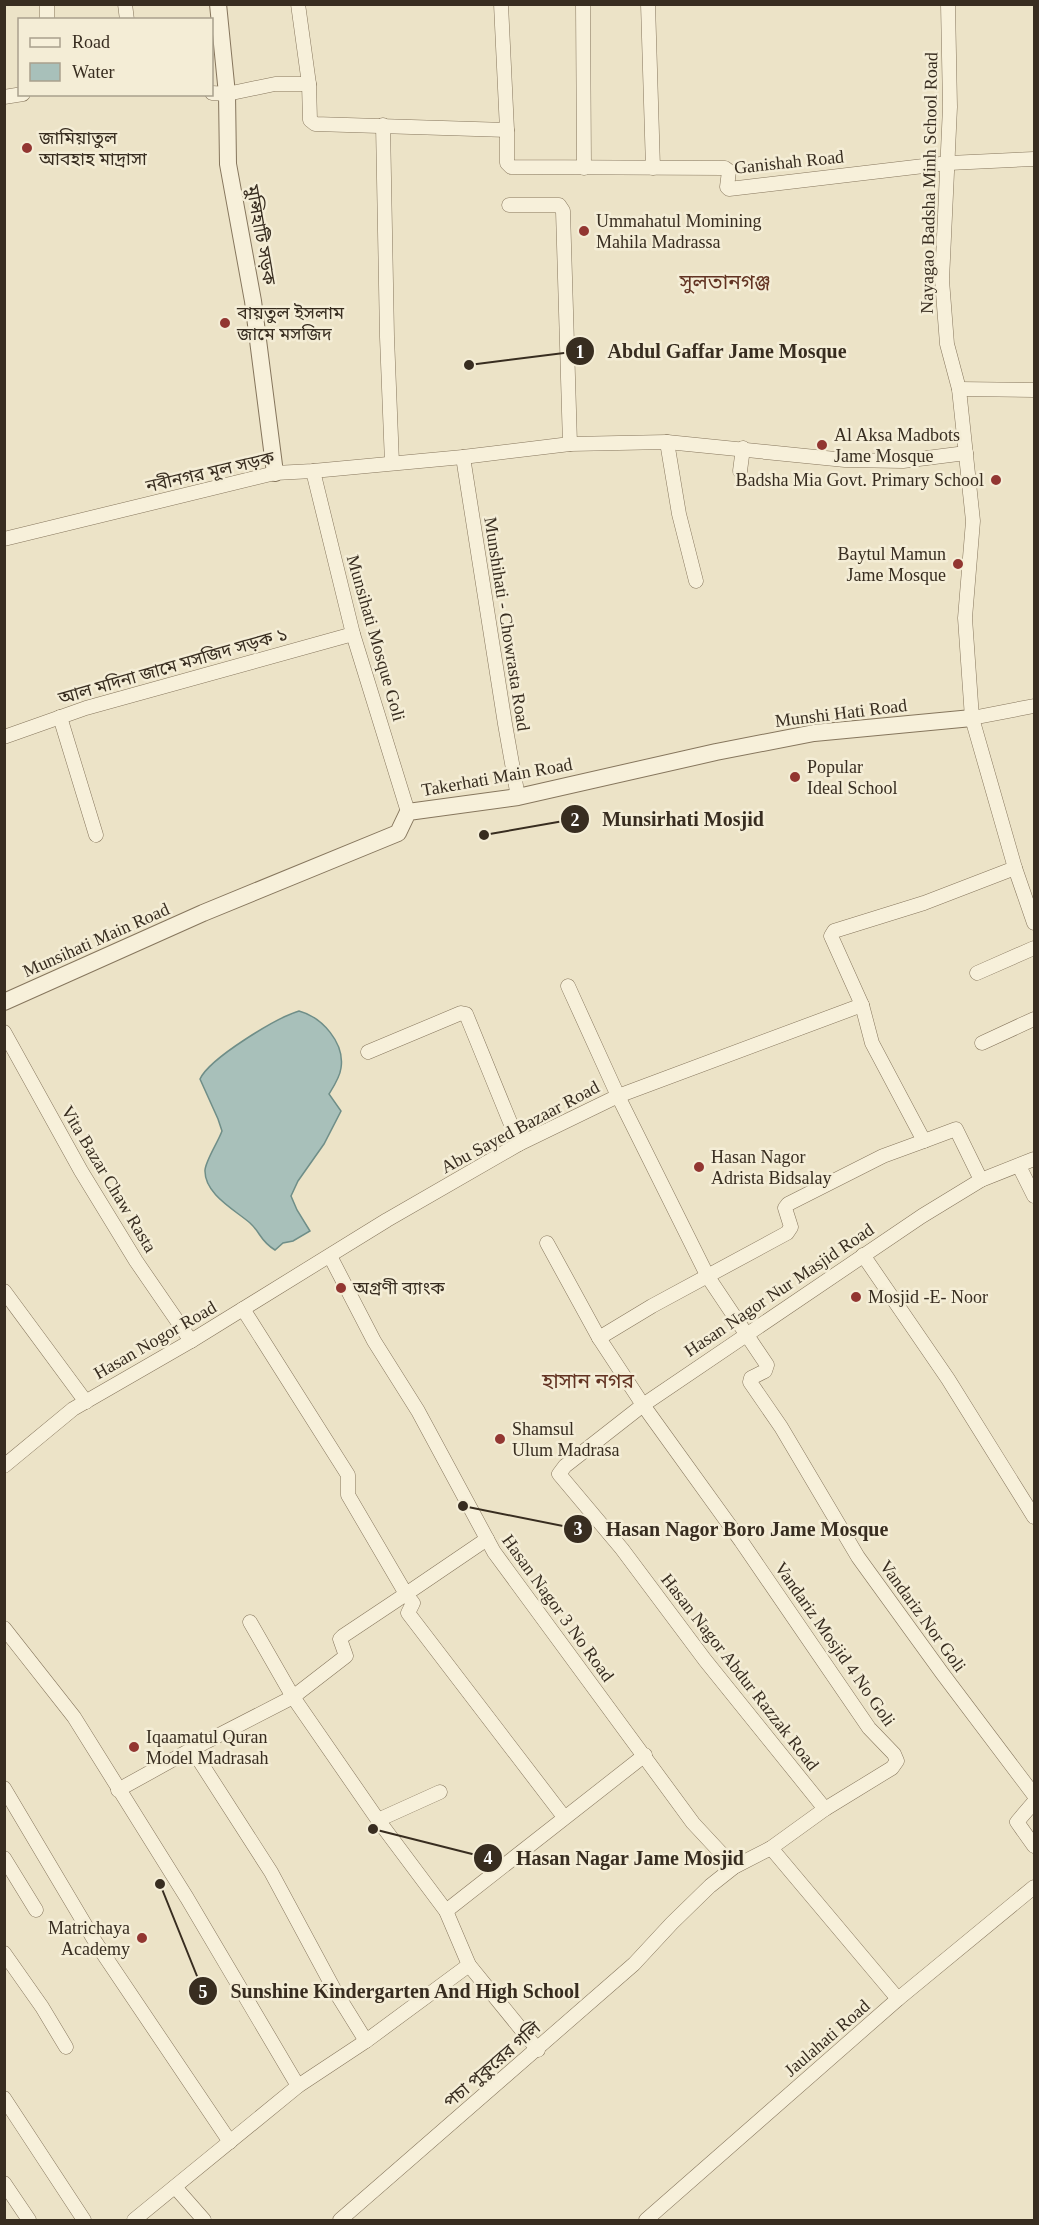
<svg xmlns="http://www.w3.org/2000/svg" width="1039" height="2225" viewBox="0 0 1039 2225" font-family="'Times New Roman','Noto Sans Bengali',serif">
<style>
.water{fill:#a8c0ba;stroke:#6f8e88;stroke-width:1.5}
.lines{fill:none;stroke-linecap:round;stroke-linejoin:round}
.minor-casing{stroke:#86765d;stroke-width:15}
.tertiary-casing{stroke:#86765d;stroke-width:18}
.minor{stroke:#f7f0da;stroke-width:14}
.tertiary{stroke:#f7f0da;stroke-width:16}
.poi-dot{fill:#923631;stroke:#f4edd6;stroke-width:2}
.labels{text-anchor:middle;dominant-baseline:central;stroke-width:5;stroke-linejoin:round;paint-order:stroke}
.poi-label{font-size:18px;fill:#382d20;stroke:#f4edd6;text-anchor:start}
.street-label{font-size:18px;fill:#382d20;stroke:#f4edd6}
.quarter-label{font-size:21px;fill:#623322;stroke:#f4edd6}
.leader{fill:none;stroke:#382d20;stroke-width:2}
.callout-dot{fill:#382d20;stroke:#f4edd6;stroke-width:2}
.mark-label{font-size:18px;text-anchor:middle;font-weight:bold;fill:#fff}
.callout-label{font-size:20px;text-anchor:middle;font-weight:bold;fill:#382d20;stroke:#f4edd6;stroke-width:5;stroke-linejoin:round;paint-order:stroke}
</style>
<rect width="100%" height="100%" fill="#ece3c7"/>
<path class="water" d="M299,1011C322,1017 345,1043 341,1068C340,1077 334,1086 329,1094L341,1111L324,1144L298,1181L291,1196L297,1210L310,1231L293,1241L283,1243L275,1250C260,1241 261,1233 250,1223C235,1210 204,1194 205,1170C206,1160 218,1142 222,1131L218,1119L200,1079C210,1058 276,1018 299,1011Z"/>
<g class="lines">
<g class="minor-casing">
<g id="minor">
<path d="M47,4V20"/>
<path d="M125,4L127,20"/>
<path d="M298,4L309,84"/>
<path d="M501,4L507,130V163L511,167L725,168L729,171L727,187L729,189L949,163L1034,159"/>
<path d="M583,4L584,168"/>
<path d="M648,4L653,168"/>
<path d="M948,4L950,107L942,280L947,344L959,389L973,521L965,618L972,718L1015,868L1034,923"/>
<path d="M212,93L227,94L275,84H309L310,120L315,124L507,130"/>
<path d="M4,97L23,94"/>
<path d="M383,125L387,337L392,463"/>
<path d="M509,205H559L563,211L570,444"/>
<path d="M959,389L1034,390"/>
<path d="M667,442L679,514L696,581"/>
<path d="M463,457L505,724L518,797"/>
<path d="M313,471L353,634L408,812"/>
<path d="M740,471L743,448"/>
<path d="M4,539L275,473L313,471L463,457L570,444L667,442L845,460L903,461L966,453"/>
<path d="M60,717L96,835"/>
<path d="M972,718L1034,706"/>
<path d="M4,737L86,708L353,634"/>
<path d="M977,973L1034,948"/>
<path d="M568,986L618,1096L708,1277L767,1365L765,1371L751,1378L750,1382L781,1427L858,1557L942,1673L1034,1795"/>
<path d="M4,1032L81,1171L136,1261L191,1341"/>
<path d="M982,1043L1034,1019"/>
<path d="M368,1052L461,1013L466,1014L519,1144"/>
<path d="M1019,1166L1034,1196"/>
<path d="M981,1180L956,1129L924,1141L872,1043L862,1005L831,936L834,931L924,903L1015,868"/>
<path d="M863,1255L948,1379L1034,1517"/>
<path d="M330,1256L374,1341L418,1411L494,1552L693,1823L734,1867"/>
<path d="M4,1291L86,1402"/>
<path d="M243,1309L348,1475V1495L406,1594L487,1539"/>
<path d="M599,1338L652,1306L787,1233L791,1227L785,1208L788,1204L883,1156L924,1141"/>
<path d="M4,1466L73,1409L191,1341L387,1220L519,1144L618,1096L862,1005"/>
<path d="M250,1622L293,1697L378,1820L446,1911L469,1965L538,2050"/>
<path d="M4,1628L74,1717L187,1898L298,2086"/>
<path d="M192,1749L271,1872L335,1991L366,2041"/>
<path d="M4,1788L96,1943L230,2142"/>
<path d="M118,1790L192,1749L293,1697L346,1656L340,1639L343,1636L406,1594L413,1603L408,1613L564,1817"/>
<path d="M1034,1802L1017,1822L1034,1846"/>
<path d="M825,1809L705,1660L622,1549L559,1474L565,1466L643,1405L922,1216L981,1180L1034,1159"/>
<path d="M378,1820L440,1792"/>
<path d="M771,1848L898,1999"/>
<path d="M4,1858L36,1910"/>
<path d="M446,1911L645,1755"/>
<path d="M4,1953L42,2007L66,2047"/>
<path d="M4,2098L84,2220"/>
<path d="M4,2183L29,2220"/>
<path d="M175,2187L204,2220"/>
<path d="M134,2220L298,2086L366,2041L469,1965"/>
<path d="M340,2220L634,1964L672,1923L710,1886L734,1867L771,1848L825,1809L892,1768L897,1761L894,1754L869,1728L741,1541L643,1405L599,1338L547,1243"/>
<path d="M646,2220L898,1999L1034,1887"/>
</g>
</g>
<g class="tertiary-casing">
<g id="tertiary">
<path d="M218,4L227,94L228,164L253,301L275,473"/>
<path d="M4,1002L203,913L398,833L408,812L518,797L716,752L814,733L972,718"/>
</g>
</g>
<use href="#minor" class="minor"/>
<use href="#tertiary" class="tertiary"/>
</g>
<g class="poi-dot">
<circle cx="27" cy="148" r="6"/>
<circle cx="584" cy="231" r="6"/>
<circle cx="225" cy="323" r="6"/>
<circle cx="822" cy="445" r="6"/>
<circle cx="996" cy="480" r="6"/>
<circle cx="958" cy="564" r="6"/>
<circle cx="795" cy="777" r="6"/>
<circle cx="699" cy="1167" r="6"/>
<circle cx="341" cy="1288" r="6"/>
<circle cx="856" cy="1297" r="6"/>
<circle cx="500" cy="1439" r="6"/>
<circle cx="134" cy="1747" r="6"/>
<circle cx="142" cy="1938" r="6"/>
</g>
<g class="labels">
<g class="poi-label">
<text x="39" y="138">জামিয়াতুল<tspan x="39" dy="21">আবহাহ মাদ্রাসা</tspan></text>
<text x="596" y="221">Ummahatul Momining<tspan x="596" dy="21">Mahila Madrassa</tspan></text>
<text x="237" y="313">বায়তুল ইসলাম<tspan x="237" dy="21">জামে মসজিদ</tspan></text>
<text x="834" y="435">Al Aksa Madbots<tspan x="834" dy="21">Jame Mosque</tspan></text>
<text x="984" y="480" text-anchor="end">Badsha Mia Govt. Primary School</text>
<text x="946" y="554" text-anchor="end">Baytul Mamun<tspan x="946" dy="21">Jame Mosque</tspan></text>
<text x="807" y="767">Popular<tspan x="807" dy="21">Ideal School</tspan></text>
<text x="711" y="1157">Hasan Nagor<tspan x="711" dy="21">Adrista Bidsalay</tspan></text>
<text x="353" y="1288">অগ্রণী ব্যাংক</text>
<text x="868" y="1297">Mosjid -E- Noor</text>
<text x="512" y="1429">Shamsul<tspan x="512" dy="21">Ulum Madrasa</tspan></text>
<text x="146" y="1737">Iqaamatul Quran<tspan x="146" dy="21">Model Madrasah</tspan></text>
<text x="130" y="1928" text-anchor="end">Matrichaya<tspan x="130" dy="21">Academy</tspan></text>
</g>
<g class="street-label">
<text transform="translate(789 162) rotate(-6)">Ganishah Road</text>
<text transform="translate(929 183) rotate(-89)">Nayagao Badsha Minh School Road</text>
<text transform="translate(261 235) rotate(80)">মুন্সিহাটি সড়ক</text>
<text transform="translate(210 472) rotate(-13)">নবীনগর মূল সড়ক</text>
<text transform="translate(507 624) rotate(81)">Munshihati - Chowrasta Road</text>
<text transform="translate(376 638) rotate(74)">Munsihati Mosque Goli</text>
<text transform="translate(173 666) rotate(-16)">আল মদিনা জামে মসজিদ সড়ক ১</text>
<text transform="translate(841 713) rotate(-7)">Munshi Hati Road</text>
<text transform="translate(497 777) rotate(-10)">Takerhati Main Road</text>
<text transform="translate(96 940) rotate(-24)">Munsihati Main Road</text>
<text transform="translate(520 1127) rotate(-28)">Abu Sayed Bazaar Road</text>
<text transform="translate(109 1179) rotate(59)">Vita Bazar Chaw Rasta</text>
<text transform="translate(779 1290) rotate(-34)">Hasan Nagor Nur Masjid Road</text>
<text transform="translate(155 1340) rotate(-30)">Hasan Nogor Road</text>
<text transform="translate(558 1608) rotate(54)">Hasan Nagor 3 No Road</text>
<text transform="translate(923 1616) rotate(54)">Vandariz Nor Goli</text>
<text transform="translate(835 1644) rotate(55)">Vandariz Mosjid 4 No Goli</text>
<text transform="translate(740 1672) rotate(52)">Hasan Nagor Abdur Razzak Road</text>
<text transform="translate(827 2038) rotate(-41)">Jaulahati Road</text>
<text transform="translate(492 2065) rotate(-41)">পচা পুকুরের গলি</text>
</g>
<g class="quarter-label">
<text x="725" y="282">সুলতানগঞ্জ</text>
<text x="588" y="1381">হাসান নগর</text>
</g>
</g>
<path class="leader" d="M469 365L580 351M484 835L575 819M463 1506L578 1529M373 1829L488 1858M160 1884L203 1991"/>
<g class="callout-dot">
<circle cx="469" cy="365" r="6"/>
<circle cx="484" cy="835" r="6"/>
<circle cx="463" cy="1506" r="6"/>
<circle cx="373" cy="1829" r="6"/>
<circle cx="160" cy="1884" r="6"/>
<circle cx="580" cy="351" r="15"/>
<circle cx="575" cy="819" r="15"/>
<circle cx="578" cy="1529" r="15"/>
<circle cx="488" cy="1858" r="15"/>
<circle cx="203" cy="1991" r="15"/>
</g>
<g class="mark-label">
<text x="580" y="358">1</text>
<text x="575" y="826">2</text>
<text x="578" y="1535">3</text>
<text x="488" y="1864">4</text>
<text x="203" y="1998">5</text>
</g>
<g class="callout-label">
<text x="727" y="358">Abdul Gaffar Jame Mosque</text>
<text x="683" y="826">Munsirhati Mosjid</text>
<text x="747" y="1536">Hasan Nagor Boro Jame Mosque</text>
<text x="630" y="1865">Hasan Nagar Jame Mosjid</text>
<text x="405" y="1998">Sunshine Kindergarten And High School</text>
</g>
<rect width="1039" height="2225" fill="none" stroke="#382d20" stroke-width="12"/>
<rect x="18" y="18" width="195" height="78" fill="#f4edd6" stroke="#a9a08d" stroke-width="1.5"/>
<rect x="30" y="38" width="30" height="9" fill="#f7f0da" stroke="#a9a08d" stroke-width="1.5"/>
<text x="72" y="48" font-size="18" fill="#382d20">Road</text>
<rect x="30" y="63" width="30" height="18" fill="#a8c0ba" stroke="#a9a08d" stroke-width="1.5"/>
<text x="72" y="78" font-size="18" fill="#382d20">Water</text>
</svg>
